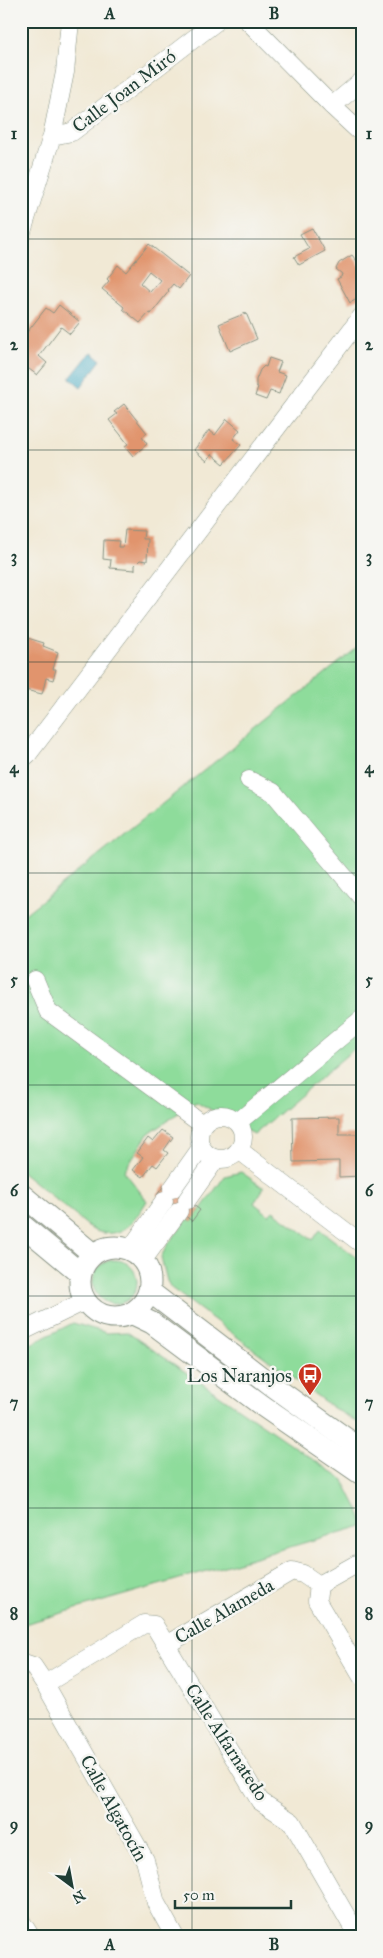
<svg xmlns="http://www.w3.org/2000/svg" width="383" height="1958" viewBox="0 0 383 1958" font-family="'IM FELL Great Primer',serif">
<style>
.green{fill:#8edc9b;stroke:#568c68}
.water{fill:#41a8c1;stroke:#30727a}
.building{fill:#e1946d;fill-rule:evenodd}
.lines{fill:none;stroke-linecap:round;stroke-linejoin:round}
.minor-casing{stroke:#889384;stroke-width:19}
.tertiary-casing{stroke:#889384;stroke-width:23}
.minor{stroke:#fff;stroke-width:18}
.tertiary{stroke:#fff;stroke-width:21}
.grid{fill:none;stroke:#1f3d34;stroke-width:1;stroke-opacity:0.55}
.labels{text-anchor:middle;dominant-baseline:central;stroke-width:5;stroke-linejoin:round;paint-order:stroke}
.street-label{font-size:19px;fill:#1f3d34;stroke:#f6f6f2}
.poi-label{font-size:19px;fill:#1f3d34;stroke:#f6f6f2;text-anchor:end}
.neatline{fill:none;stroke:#1f3d34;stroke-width:2}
.grid-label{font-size:16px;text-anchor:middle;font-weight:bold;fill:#1f3d34}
</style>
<rect width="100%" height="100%" fill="#f6f6f2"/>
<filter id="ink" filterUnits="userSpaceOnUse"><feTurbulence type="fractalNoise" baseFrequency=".02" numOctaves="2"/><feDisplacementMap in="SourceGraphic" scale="10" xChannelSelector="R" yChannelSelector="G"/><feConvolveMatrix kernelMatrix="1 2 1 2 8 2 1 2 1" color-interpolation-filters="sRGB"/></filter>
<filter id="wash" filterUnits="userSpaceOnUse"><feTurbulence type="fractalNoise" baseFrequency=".0096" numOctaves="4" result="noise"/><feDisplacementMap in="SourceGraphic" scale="20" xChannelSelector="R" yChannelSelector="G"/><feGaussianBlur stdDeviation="1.12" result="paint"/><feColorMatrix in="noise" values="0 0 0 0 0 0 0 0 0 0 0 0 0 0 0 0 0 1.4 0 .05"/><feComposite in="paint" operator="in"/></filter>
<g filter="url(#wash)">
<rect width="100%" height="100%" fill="#f1e9d5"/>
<g class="green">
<path d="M362,644V1042L254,1135L196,1101L148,1134L124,1171L147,1201C133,1223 122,1241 93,1230L21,1171V917Z"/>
<path d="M241,1172L264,1188L254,1203L269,1215L273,1211L313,1240L320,1230L362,1261V1425L332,1407L171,1288L167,1281L161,1257L168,1244L188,1219L192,1221L225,1176Z"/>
<circle cx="115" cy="1282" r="22"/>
<path d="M73,1323L107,1333L127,1332L343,1480L362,1517V1526L21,1625V1349Z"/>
</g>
<path class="water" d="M91,352L101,360L81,387L70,378Z"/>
<g id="blocks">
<g class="building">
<path d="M312,228L325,251L299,265L294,257L309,249L300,234Z"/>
<path d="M149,244L189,276L179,289L173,284L168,290L169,291L151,314L149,313L140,323L123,309L124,307L102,289L109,281L107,279L118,265L126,272ZM149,271L160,280L150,292L140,283Z"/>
<path d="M352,255L362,268V296L350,303L337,279L341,277L342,274L336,269L339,263Z"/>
<path d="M59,305L80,322L70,334L61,327L39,356L47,363L37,375L21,363L23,351L21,340L46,308L53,313Z"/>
<path d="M246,313L257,339L230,351L219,324Z"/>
<path d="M269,358L281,362L277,372L286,375L279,394L270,391L266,400L255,396L258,387L256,386V380L260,370L264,366L266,367Z"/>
<path d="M124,404L147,433L142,437L147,444L133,456L125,446L128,444L109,420L117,414L114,412Z"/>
<path d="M227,419L240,430L233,439L241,445L224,464L212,454L207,461L194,450L209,430L215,435Z"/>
<path d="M125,530L144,531L143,539H148L147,561L140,560L135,565V570L110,568L111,560L103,559L104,540L119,541L118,547H123Z"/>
<path d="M21,636L44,643L43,646L58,652L53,669H56L53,680L46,678L42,694L21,689Z"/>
<path d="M339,1117V1134H362V1176L339,1177V1161L293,1162L292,1118Z"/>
<path d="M163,1130L173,1137L164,1150L168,1153L157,1167L153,1164L143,1177L133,1170L143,1157L137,1153L148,1138L153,1142Z"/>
<path d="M165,1184L200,1210L192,1221L157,1195Z"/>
</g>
</g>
</g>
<g filter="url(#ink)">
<use href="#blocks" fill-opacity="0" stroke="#889384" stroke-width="1"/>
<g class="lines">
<g class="minor-casing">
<g id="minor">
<path d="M248,21L332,106L361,133"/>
<path d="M332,106L362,81"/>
<path d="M52,136L72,132L217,21"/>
<path d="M21,235L52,136L65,72L70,21"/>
<path d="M21,760L28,754L362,316"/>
<path d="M249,780L273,792L362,898"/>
<path d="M35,980L48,1011L202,1124"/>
<circle cx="221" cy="1137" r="22"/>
<path d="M238,1122L362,1019"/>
<path d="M239,1150L362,1244"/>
<path d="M172,1189L201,1148"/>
<path d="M187,1200L216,1159"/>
<path d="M130,1250L164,1201"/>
<path d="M143,1260L179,1211"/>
<path d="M21,1332L85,1301"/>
<path d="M319,1585L317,1601L362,1677"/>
<path d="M166,1645L260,1801L292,1822L356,1933"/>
<path d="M21,1662L33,1666L45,1684L144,1624L154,1625L166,1645L292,1571L303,1574L319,1585L362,1561"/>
<path d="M45,1684L145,1860L156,1903L175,1937"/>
<path d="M21,1921L31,1937"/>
</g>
</g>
<g class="tertiary-casing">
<g id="tertiary">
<path d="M21,1194L93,1254"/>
<path d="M21,1224L80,1273"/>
<circle cx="115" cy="1282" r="35"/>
<path d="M149,1291L270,1384L362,1450"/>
<path d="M131,1313L152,1323L263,1406L360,1473"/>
</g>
</g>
<use href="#minor" class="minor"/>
<use href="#tertiary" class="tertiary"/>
</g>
</g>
<path class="grid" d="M192,21V1937M21,239H362M21,450H362M21,662H362M21,873H362M21,1085H362M21,1296H362M21,1508H362M21,1719H362"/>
<defs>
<g id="bus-pin" transform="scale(1.25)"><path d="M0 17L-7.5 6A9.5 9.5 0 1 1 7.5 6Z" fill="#c8321e" stroke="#f6f6f2"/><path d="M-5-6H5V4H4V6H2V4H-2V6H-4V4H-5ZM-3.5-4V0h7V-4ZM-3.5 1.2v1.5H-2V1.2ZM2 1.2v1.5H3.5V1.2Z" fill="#fff"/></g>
</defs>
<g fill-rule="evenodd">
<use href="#bus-pin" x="310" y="1375"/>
</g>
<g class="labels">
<g class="street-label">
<text transform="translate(124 91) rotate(-37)">Calle Joan Miró</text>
<text transform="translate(224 1611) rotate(-30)">Calle Alameda</text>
<text transform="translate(227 1742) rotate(57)">Calle Alfarnatedo</text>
<text transform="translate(114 1808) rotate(61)">Calle Algatocín</text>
</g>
<g class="poi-label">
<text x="292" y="1375">Los Naranjos</text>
</g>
</g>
<rect width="383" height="1958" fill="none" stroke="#f6f6f2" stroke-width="55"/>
<g transform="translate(72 1886) rotate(148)" stroke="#f6f6f2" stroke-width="4" paint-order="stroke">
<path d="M0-4L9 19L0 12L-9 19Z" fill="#1f3d34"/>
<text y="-8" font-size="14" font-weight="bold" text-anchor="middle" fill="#1f3d34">N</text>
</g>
<path d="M175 1900v8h116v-8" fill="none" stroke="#1f3d34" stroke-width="2.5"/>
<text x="183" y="1900" font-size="15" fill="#1f3d34" stroke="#f6f6f2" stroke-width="4" paint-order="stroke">50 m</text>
<rect x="28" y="28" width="328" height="1902" class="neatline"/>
<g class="grid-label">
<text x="110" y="19">A</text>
<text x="274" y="19">B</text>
<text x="14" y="139">1</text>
<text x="369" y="139">1</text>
<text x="14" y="350">2</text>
<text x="369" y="350">2</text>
<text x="14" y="562">3</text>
<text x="369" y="562">3</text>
<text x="14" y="773">4</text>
<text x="369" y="773">4</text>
<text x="14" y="985">5</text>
<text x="369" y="985">5</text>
<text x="14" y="1196">6</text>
<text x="369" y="1196">6</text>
<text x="14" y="1408">7</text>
<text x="369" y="1408">7</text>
<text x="14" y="1619">8</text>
<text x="369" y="1619">8</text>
<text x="14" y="1830">9</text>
<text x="369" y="1830">9</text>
<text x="110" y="1950">A</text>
<text x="274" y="1950">B</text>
</g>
</svg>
